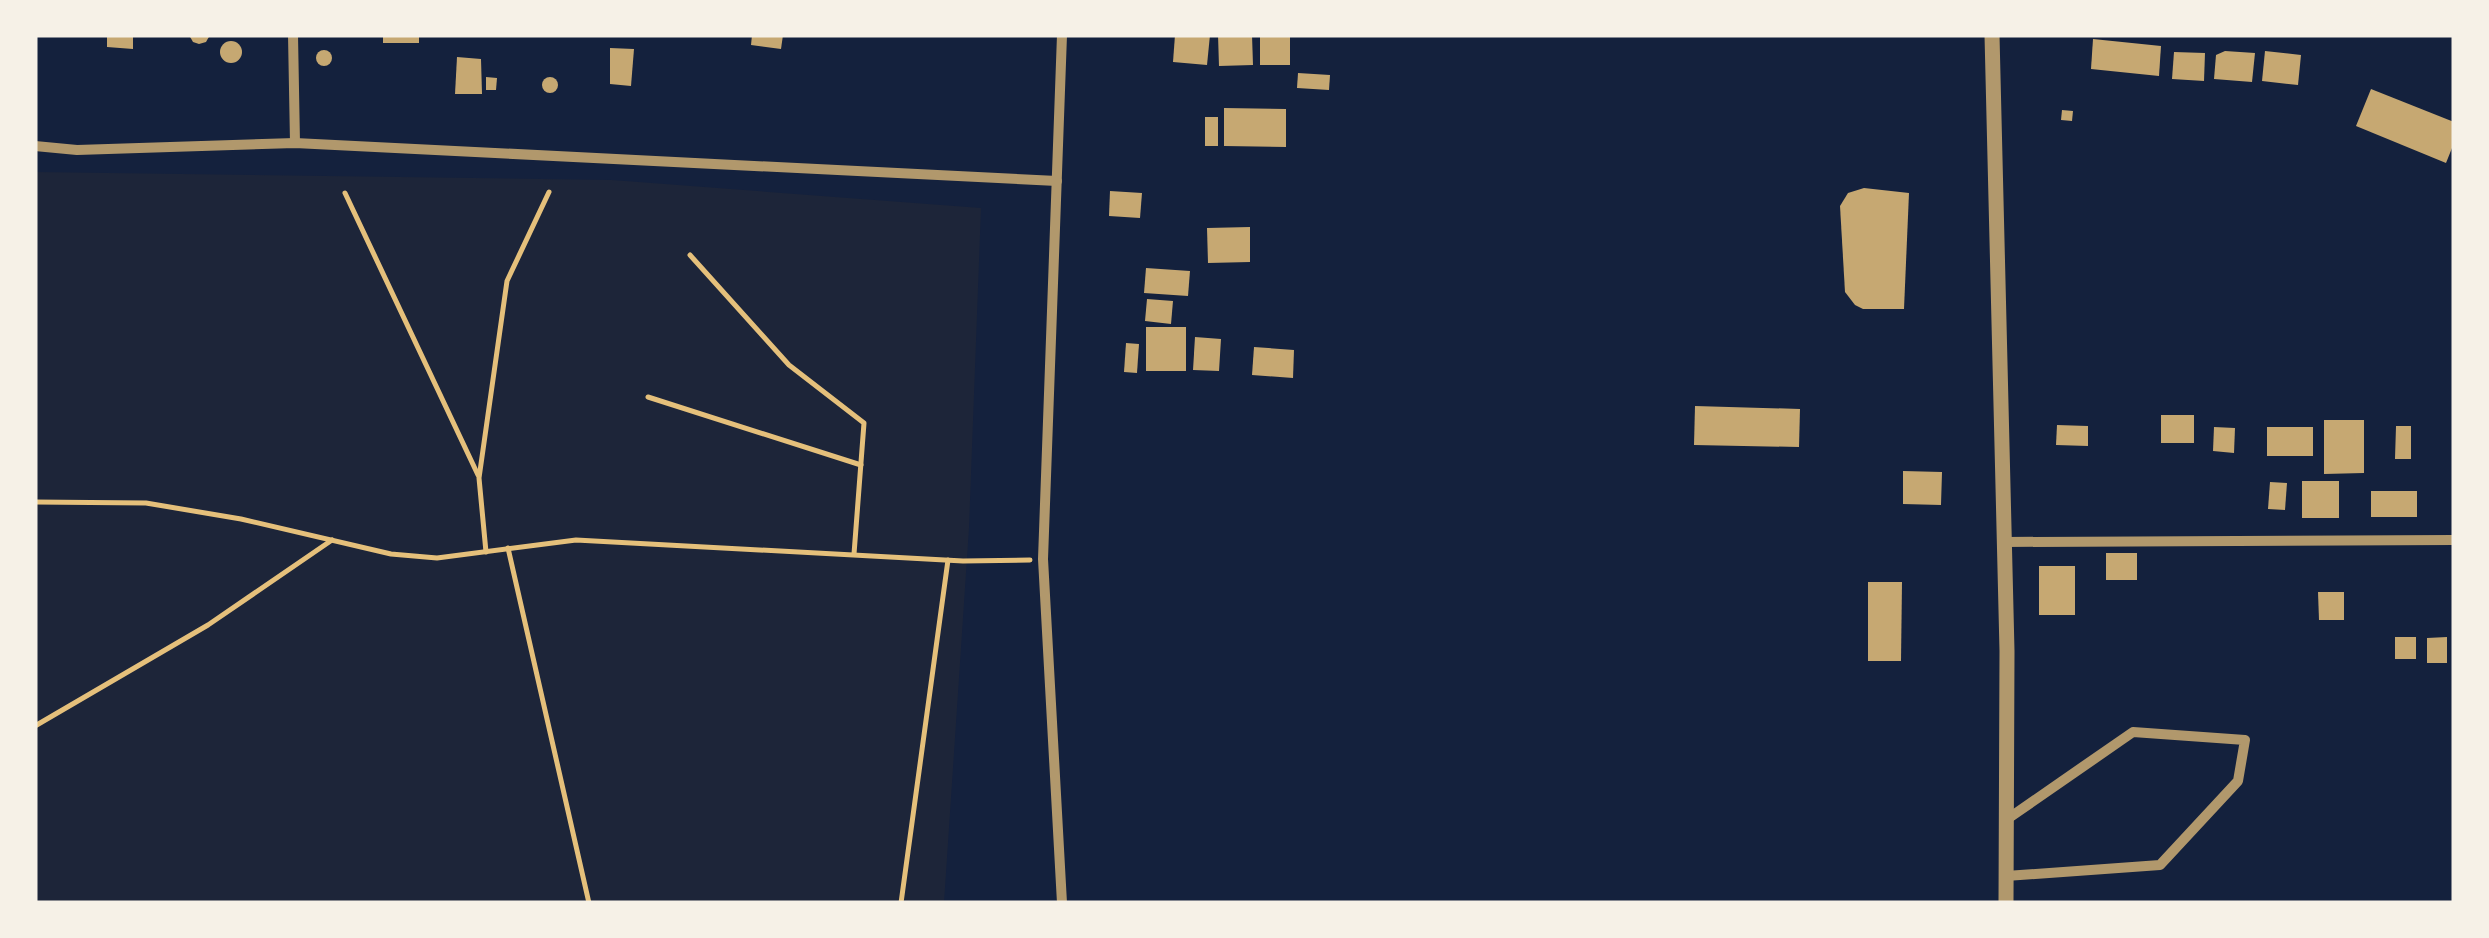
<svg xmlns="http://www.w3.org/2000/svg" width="2489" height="938" viewBox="0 0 2489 938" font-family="'IBM Plex Sans',sans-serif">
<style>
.green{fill:#1d2539}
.building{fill:#c6a872}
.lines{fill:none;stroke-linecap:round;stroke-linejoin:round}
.path{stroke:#e5c07b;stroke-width:5}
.minor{stroke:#b1986c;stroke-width:10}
.tertiary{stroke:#b1986c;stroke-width:15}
</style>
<rect width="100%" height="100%" fill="#14213d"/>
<path class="green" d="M35,172L612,180L981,208L969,528L944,903H35Z"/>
<g class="building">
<path d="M107,35H133V49L107,47Z"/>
<path d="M189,35H210L206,42L199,44L193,42Z"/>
<rect x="383" y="35" width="36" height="8"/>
<path d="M752,35H783L781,49L751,45Z"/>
<path d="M1175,35H1210L1207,65L1173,62Z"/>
<path d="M1218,35H1252L1253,65L1219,66Z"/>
<rect x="1260" y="35" width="30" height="30"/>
<path d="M2093,39L2161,46L2159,76L2091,69Z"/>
<circle cx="231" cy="52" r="11"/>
<path d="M610,48L634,49L631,86L610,84Z"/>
<circle cx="324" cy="58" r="8"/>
<path d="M2225,51L2255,53L2252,82L2214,79L2216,55Z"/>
<path d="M2265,51L2301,55L2298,85L2262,81Z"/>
<path d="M2174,52L2205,53L2204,81L2172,79Z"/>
<path d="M457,57L481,59L482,94H455Z"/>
<path d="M1298,73L1330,75L1329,90L1297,88Z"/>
<circle cx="550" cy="85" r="8"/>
<path d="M486,77L497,78L496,90H486Z"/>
<path d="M2371,89L2454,122V143L2446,163L2356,126Z"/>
<path d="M1224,108L1286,109V147L1224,146Z"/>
<path d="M2062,110L2073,111L2072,121L2061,120Z"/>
<rect x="1205" y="117" width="13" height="29"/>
<path d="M1864,188L1909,193L1904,309H1863L1855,305L1845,292L1840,206L1848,193Z"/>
<path d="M1110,191L1142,193L1140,218L1109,216Z"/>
<path d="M1250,227V262L1208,263L1207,228Z"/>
<path d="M1146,268L1190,271L1188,296L1144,293Z"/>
<path d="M1147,299L1173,301L1171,324L1145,321Z"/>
<rect x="1146" y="327" width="40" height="44"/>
<path d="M1195,337L1221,339L1219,371L1193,370Z"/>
<path d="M1126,343L1139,344L1137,373L1124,372Z"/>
<path d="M1254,347L1294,350L1293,378L1252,375Z"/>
<path d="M1695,406L1800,409L1799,447L1694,445Z"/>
<rect x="2161" y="415" width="33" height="28"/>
<path d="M2324,420H2364V473L2324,474Z"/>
<path d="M2057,425L2088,426V446L2056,445Z"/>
<path d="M2396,426H2411V459H2395Z"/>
<path d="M2214,427L2235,428L2234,453L2213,451Z"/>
<rect x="2267" y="427" width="46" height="29"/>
<path d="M1903,471L1942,472L1941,505L1903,504Z"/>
<rect x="2302" y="481" width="37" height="37"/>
<path d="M2270,482L2287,483L2285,510L2268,509Z"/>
<rect x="2371" y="491" width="46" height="26"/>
<rect x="2106" y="553" width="31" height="27"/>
<rect x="2039" y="566" width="36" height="49"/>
<path d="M1868,582H1902L1901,661H1868Z"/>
<path d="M2318,592H2344V620H2319Z"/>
<rect x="2395" y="637" width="21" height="22"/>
<path d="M2447,637V663H2427V638Z"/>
</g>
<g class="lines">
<g class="path">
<path d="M345,193L478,475"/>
<path d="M690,255L789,365L864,423L854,554"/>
<path d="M648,397L861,465"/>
<path d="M35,502L146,503L241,519L391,554L437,558L576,540L963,561L1030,560"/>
<path d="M508,548L589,903"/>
<path d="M486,552L479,478L507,281L549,192"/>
<path d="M35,726L208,625L332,540"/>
<path d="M901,903L948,560"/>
</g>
<g class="minor">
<path d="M293,35L295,143"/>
<path d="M35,146L77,150L295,143L1057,181"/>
<path d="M2005,542L2454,540"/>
<path d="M2006,876L2160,865L2238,781L2245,740L2133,732L2006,820"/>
<path d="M1062,903L1043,559L1062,35"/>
</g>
<path class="tertiary" d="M1992,35L2007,651L2006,903"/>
</g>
<rect width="2489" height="938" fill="none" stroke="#f6f1e7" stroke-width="75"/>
</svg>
